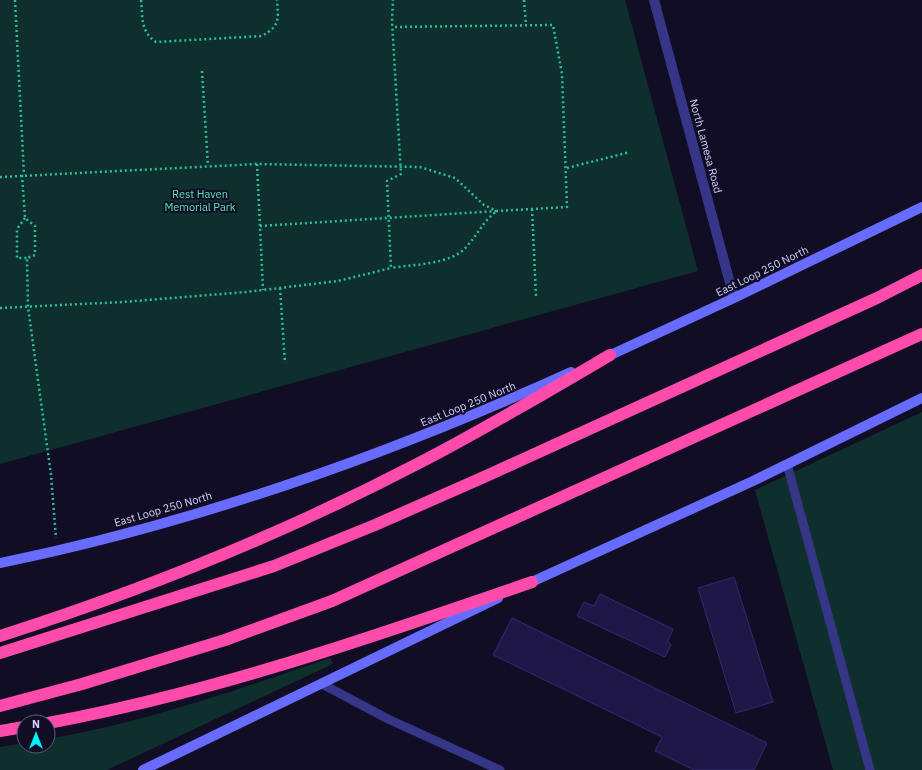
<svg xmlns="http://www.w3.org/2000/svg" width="922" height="770" viewBox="0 0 922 770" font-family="'IBM Plex Sans',sans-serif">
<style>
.green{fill:#0f2f2c}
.building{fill:#1f1847;stroke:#332874}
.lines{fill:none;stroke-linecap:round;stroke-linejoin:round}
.path{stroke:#27bdab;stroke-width:2.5;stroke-dasharray:2 3;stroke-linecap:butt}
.service{stroke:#353687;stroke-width:9}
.tertiary{stroke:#353687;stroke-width:10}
.secondary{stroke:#676cff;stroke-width:10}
.motorway{stroke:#ff4bab;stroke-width:12}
.labels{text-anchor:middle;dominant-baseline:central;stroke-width:4;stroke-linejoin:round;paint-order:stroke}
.street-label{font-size:11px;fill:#d3d0ff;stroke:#100d25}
.park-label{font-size:11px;fill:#55e7ba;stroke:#100d25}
</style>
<rect width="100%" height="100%" fill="#100d25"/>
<g class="green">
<path d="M0,0H625L698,271L0,464Z"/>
<path d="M922,412V770H833L755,490Z"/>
<path d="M330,658L333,664L107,770H0V747L24,743V746H48V739C145,722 237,690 330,658Z"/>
</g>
<g class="building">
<path d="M734,577L773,702L736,713L698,588Z"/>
<path d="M600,594L673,629L668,641L671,645L665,657L577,616L584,602L594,606Z"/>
<path d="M512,618L767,743L754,770H694L655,751L662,737L493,655Z"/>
</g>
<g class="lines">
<g class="path">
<path d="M15,0L24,175"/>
<path d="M141,0C143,18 140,31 156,42L262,36C281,25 278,19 277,0"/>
<path d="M524,0L526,25"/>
<path d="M202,71L208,166"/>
<path d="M257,164L263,290"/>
<path d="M567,168L630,152"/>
<path d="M22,175L25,218L35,226V255L27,258L28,307L51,475L56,538"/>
<path d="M0,177L257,164L420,167L455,178L484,205L497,211L567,207L562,74L553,25L392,27"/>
<path d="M532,209L536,296"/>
<path d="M25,218L17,229V258H27"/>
<path d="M260,226L497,211C482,222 479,233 467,246C452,265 414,264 391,268"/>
<path d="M280,288L285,363"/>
<path d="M0,308L123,302L246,292L338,281L391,268L387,181L401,174L392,21L393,0"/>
</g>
<g class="service">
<path d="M787,464L870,770"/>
<path d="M322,684L388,719L500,770"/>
</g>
<path class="tertiary" d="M654,0L734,298"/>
<g class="secondary">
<path d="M604,358L734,298L922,207"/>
<path d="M0,563C197,523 388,455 571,372"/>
<path d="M525,585L753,481L922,398"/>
<path d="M143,770L498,598"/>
</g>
<g class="motorway">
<path d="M0,636C144,590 285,533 419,463C483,430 547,392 610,355"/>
<path d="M0,653L274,566L375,525L484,477L877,298L922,275"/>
<path d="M0,706L82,684L225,640L332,601L922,334"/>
<path d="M48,723C214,692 373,637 532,582"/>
<path d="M0,731L24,727"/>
</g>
</g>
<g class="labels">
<g class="street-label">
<text transform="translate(706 146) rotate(75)">North Lamesa Road</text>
<text transform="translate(762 271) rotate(-26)">East Loop 250 North</text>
<text transform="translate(468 404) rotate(-22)">East Loop 250 North</text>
<text transform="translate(163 509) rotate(-16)">East Loop 250 North</text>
</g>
<g class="park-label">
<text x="200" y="194">Rest Haven<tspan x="200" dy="13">Memorial Park</tspan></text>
</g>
</g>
<g transform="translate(36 734)"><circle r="19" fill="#100d25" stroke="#5e5b7c"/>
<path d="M0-3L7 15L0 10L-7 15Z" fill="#00f0fb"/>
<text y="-6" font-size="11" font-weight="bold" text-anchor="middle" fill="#d3d0ff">N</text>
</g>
</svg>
